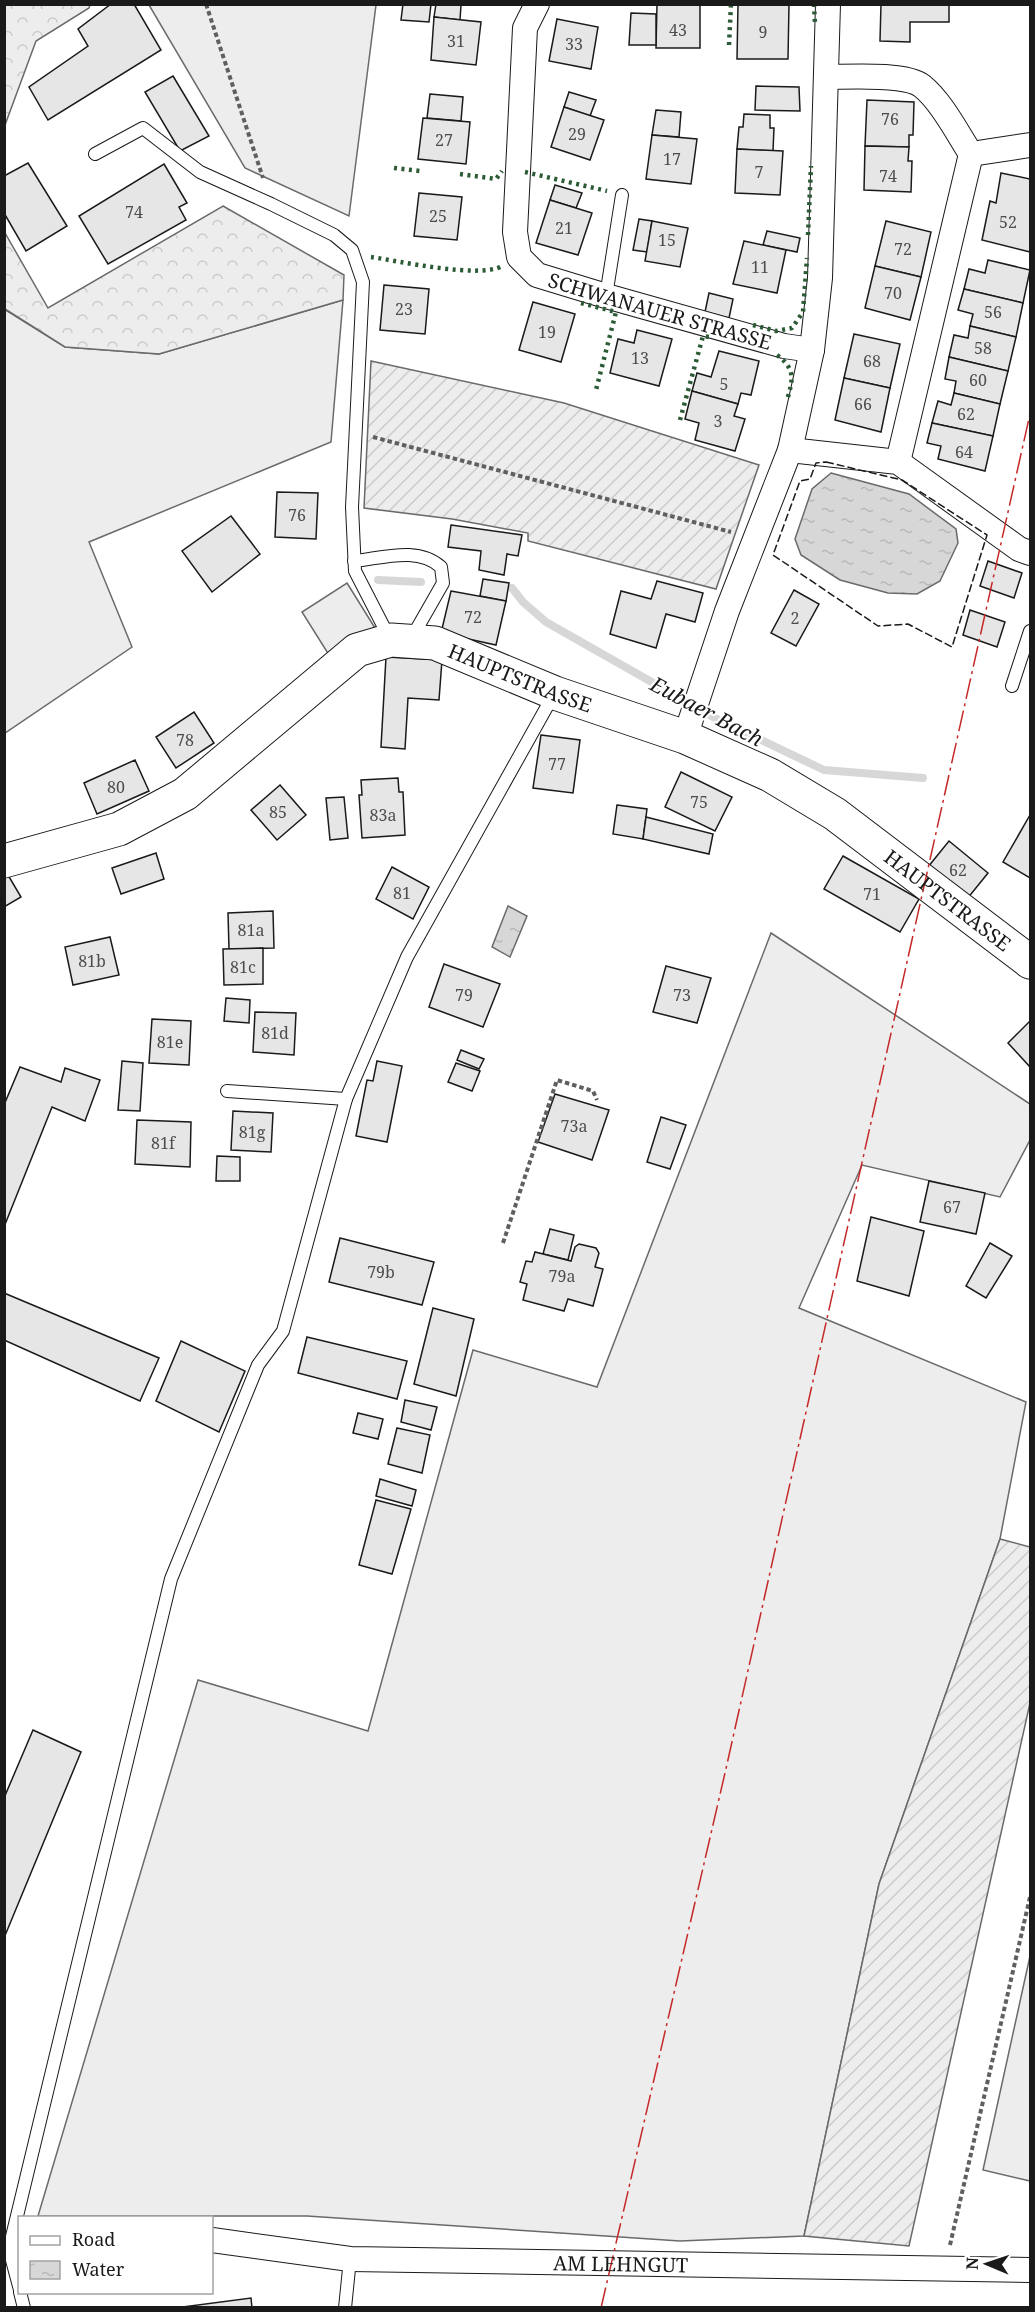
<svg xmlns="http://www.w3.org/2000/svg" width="1035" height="2312" viewBox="0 0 1035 2312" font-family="'Noto Serif',serif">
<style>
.built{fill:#ededed;stroke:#6a6a6a;stroke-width:1.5}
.forest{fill:url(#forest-crowns);stroke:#6a6a6a;stroke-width:1.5}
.garden{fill:url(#garden-furrows);stroke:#6a6a6a;stroke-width:1.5}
.water{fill:url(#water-ripples);stroke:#6a6a6a;stroke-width:1.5}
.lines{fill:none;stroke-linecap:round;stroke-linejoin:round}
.stream{stroke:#d7d7d7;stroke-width:8}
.building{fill:#e6e6e6;stroke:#1a1a1a;stroke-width:1.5}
.lane-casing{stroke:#1a1a1a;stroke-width:14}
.street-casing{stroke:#1a1a1a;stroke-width:26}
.secondary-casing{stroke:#1a1a1a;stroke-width:35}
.path{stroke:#5f5f5f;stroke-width:4;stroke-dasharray:4.5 3;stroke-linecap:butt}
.lane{stroke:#fff;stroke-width:12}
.street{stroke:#fff;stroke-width:24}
.secondary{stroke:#fff;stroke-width:33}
.hedge{stroke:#2b5a34;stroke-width:4.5;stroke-dasharray:3 4.5;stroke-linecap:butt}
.fence{stroke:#1a1a1a;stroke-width:1.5;stroke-dasharray:8 3;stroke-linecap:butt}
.power{stroke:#c62828;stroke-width:1.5;stroke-dasharray:21 4.5 3 4.5;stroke-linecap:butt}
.labels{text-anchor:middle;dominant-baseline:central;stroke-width:4.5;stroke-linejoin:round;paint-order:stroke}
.number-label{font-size:16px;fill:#4d4d4d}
.street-label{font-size:20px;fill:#1a1a1a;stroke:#fff}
.water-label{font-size:21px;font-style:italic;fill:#1a1a1a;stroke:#fff}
</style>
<defs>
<pattern id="forest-crowns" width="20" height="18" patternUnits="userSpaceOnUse" patternTransform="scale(1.5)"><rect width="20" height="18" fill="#ededed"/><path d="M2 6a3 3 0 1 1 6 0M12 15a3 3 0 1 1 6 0" fill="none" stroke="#cbcbcb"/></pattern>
<pattern id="garden-furrows" width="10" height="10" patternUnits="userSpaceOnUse" patternTransform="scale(1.5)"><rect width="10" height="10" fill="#ededed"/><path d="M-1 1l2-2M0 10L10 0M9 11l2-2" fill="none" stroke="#cbcbcb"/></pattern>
<pattern id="water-ripples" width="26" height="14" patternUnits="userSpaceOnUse" patternTransform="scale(1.5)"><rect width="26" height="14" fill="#d7d7d7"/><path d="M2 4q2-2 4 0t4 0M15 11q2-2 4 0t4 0" fill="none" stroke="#b8b8b8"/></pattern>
</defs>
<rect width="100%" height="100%" fill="#fff"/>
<g class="built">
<path d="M149,5H376L349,216L245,168Z"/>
<path d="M343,300L331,442L89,542L132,647L5,733L4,309L65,347L159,354Z"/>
<path d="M347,583L375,628L329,655L302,612Z"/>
<path d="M771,933L1030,1104V1140L1000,1197L862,1165L799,1308L1026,1402L1000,1539L879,1884L804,2236L680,2241L307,2216H38L198,1680L368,1731L473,1350L597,1387Z"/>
<path d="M1030,1956V2181L983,2170Z"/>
</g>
<g class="forest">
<path d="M5,4L90,5L89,8L36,41L5,125Z"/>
<path d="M223,206L344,275L343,300L159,354L65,347L5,309V233L48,308Z"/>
</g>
<g class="garden">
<path d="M371,361L564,403L759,465L716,589L528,541V533L452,519L364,508Z"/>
<path d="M1000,1539L1030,1547V1703L909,2246L804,2236L879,1884Z"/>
</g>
<g class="water">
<path d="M831,473L909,494L956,529L958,543L940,581L917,594L888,593L840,580L801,555L795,539L812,489Z"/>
<path d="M508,906L527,916L510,957L492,947Z"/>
</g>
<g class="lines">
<g class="stream">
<path d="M378,580L421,582"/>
<path d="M512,588L523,602L546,622L715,718L824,770L923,778"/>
</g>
</g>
<g class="building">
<path d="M111,4H134L161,50L48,120L29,87L88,46L78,29Z"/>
<path d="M403,4H431L429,22L401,20Z"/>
<path d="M436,4L461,5L460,20L434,17Z"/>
<path d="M657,4L700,5V48H656Z"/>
<path d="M738,4H789L788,59H737Z"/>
<path d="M881,4H949V22H910V42L880,41Z"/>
<path d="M631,13L656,14V45H629Z"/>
<path d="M434,17L481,22L476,65L431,60Z"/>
<path d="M557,19L598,27L591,69L549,61Z"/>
<path d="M173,76L209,136L180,151L145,92Z"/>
<path d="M756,86L799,87L800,111L755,110Z"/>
<path d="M569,92L596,100L590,116L564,107Z"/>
<path d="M430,94L463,97L461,121L427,118Z"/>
<path d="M867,100L914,102L913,135H909V147L865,146Z"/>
<path d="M564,107L604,120L590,160L551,147Z"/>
<path d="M656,110L681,112L679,137L652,135Z"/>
<path d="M744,114L770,115V128H774L773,151L737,149L739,127H743Z"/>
<path d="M423,118L470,122L466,164L418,159Z"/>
<path d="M652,135L697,139L691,184L646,179Z"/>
<path d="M865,146L909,147L908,161H912L911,192L864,190Z"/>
<path d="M737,149L783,151L780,195L735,193Z"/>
<path d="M28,163L67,226L26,251L4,213V176Z"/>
<path d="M164,164L187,203L179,207L186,220L108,264L79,216Z"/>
<path d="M1001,173L1030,179V252L982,240L990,201L996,203Z"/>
<path d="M555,185L582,193L576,208L550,200Z"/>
<path d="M419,193L462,197L457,240L414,236Z"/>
<path d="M550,200L592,213L578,255L536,243Z"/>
<path d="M639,219L652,221L647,252L633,250Z"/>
<path d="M652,221L688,228L680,267L645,261Z"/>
<path d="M886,221L931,232L921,277L875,266Z"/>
<path d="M767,231L800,238L797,252L763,245Z"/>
<path d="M744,241L786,250L777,293L733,284Z"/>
<path d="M988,260L1030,270L1023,303L964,289L969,269L985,273Z"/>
<path d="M875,266L921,277L910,320L865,308Z"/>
<path d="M384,285L429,289L425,334L380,330Z"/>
<path d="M964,289L1023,303L1016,337L970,326L973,314L958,310Z"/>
<path d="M709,293L733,299L729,318L705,312Z"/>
<path d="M533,302L575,314L561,362L519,350Z"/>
<path d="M970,326L1016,337L1008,371L949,357L954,335L968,338Z"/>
<path d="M637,330L672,339L659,386L610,373L618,339L634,343Z"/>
<path d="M854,334L900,344L890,388L844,378Z"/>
<path d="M719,351L759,361L751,395L741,393L738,404L692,391L697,373L711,377Z"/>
<path d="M949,357L1008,371L1000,404L954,393L956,381L945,379Z"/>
<path d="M844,378L890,388L881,432L835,420Z"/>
<path d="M692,391L738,404L734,416L745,419L735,451L695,440L699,423L685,419Z"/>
<path d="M954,393L1000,404L993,436L932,423L938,401L951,405Z"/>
<path d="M932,423L993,436L985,471L938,459L941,446L927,443Z"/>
<path d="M277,492L318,493L316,539L275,537Z"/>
<path d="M231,516L260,554L212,592L182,551Z"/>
<path d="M451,525L522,535L518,556L507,554L504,575L479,570L481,551L448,547Z"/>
<path d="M988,561L1022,573L1014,598L980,586Z"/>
<path d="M483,579L509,583L506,601L480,596Z"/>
<path d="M657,581L703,593L695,622L666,614L656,648L610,634L621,591L651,599Z"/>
<path d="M794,590L819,604L796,646L771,633Z"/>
<path d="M451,591L506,601L496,645L441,633Z"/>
<path d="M970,610L1005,622L997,647L963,635Z"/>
<path d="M386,657L442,660L439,700L408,698L405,749L381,747Z"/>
<path d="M194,712L214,743L176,768L156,737Z"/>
<path d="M541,735L580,740L573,793L533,788Z"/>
<path d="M135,760L149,791L97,814L84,783Z"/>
<path d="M681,772L732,797L715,831L665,807Z"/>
<path d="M398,778L399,792H403L405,835L362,838L359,795H362L361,780Z"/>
<path d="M280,785L306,815L277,840L251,810Z"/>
<path d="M344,797L348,838L330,840L326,798Z"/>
<path d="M617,805L647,809L643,839L613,834Z"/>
<path d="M1030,815V878L1003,862Z"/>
<path d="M646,817L713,834L709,854L643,839Z"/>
<path d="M949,841L988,873L967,899L928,867Z"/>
<path d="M156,853L164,879L121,894L112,868Z"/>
<path d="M843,856L919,899L900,932L824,889Z"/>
<path d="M392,867L429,887L413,919L376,899Z"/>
<path d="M8,875L21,897L4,907V878Z"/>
<path d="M273,911L274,948L229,949L228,913Z"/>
<path d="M110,937L119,975L73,985L65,947Z"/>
<path d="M263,948V984L224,985L223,949Z"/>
<path d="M444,964L500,984L483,1027L429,1007Z"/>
<path d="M666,966L711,978L697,1023L653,1012Z"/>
<path d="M226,998L250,1000L249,1023L224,1021Z"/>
<path d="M255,1012L296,1013L294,1055L253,1052Z"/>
<path d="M152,1019L191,1021L189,1065L149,1063Z"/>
<path d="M1030,1021V1067L1008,1043Z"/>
<path d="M461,1050L484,1059L479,1069L457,1060Z"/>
<path d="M122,1061L143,1063L140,1111L118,1110Z"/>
<path d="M377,1061L402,1066L387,1142L356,1136L367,1080L373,1081Z"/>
<path d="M456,1063L480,1071L472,1091L448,1082Z"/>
<path d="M20,1067L61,1082L65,1068L100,1080L85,1121L52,1107L4,1227V1105Z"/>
<path d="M555,1094L609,1110L592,1160L538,1142Z"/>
<path d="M233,1111L273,1113L271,1152L231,1150Z"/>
<path d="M661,1117L686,1125L670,1169L647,1162Z"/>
<path d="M137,1120L191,1122L190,1167L135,1164Z"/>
<path d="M217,1156L240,1157V1181H216Z"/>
<path d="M929,1181L985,1193L976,1234L920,1222Z"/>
<path d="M871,1217L924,1231L909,1296L857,1281Z"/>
<path d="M550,1229L574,1235L568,1260L543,1254Z"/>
<path d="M340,1238L434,1262L422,1305L329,1282Z"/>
<path d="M990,1243L1012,1256L986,1298L966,1286Z"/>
<path d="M579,1244L596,1248L599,1253L595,1267L603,1269L593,1306L568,1299L564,1311L523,1300L527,1284L520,1282L526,1261L532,1262L535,1252L571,1261L575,1247Z"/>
<path d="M4,1293L159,1358L140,1401L4,1340Z"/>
<path d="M433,1308L474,1319L456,1396L414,1384Z"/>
<path d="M307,1337L407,1361L397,1399L298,1373Z"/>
<path d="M181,1341L245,1371L219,1432L156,1401Z"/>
<path d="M405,1400L437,1407L431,1430L401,1422Z"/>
<path d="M358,1413L383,1419L378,1439L353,1433Z"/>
<path d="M397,1428L430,1435L422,1473L388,1464Z"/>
<path d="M380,1479L416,1490L412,1506L376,1496Z"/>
<path d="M376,1500L411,1509L392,1574L359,1565Z"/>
<path d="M33,1730L81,1752L4,1938V1798Z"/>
<path d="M251,2298L252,2308H175Z"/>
</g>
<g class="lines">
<g class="lane-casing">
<g id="lane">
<path d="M95,154L143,128L200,172L271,204L334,235L352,250L363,282L352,507L355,571L390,639"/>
<path d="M606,296L622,195"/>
<path d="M354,561C383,558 418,546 441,567L443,583L411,639"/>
<path d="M1012,686L1030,631"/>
<path d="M227,1091L346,1099L407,957L554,694"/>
<path d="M20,2290L9,2249L171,1579L258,1365L283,1331L346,1099"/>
<path d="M20,2292L24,2308"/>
<path d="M345,2308L350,2259"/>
</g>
</g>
<g class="street-casing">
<g id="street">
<path id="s1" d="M537,4L525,28L515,232L519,257L537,275L606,296L784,346L812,350"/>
<path d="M826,77C848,77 905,73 922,86C941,101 958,134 971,154L1030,145"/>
<path d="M790,450L898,462L1019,549L1030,553"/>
<path d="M898,462L971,154"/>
<path d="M685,737L727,611L790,450L812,350L820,278L828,4"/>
<path id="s2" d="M212,2240L350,2259L1030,2270"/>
<path d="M4,2249L20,2247"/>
</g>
</g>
<g class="secondary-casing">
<g id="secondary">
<path id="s3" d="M4,861L119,829L185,794L357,650L391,640L435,643L555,693L685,737L770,775L835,814L1030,962"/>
</g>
</g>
<g class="path">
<path d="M206,4L263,178"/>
<path d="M373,437L731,532"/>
<path d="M503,1243L557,1080L593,1091L597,1100"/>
<path d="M950,2245L1030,1897"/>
</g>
<use href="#lane" class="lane"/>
<use href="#street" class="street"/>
<use href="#secondary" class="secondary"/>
<g class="hedge">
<path d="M814,4L815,24"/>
<path d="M729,45L731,4"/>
<path d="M394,168L420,171"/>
<path d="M525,172L607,191"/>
<path d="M460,174L496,179L502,171"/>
<path d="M808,235L811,166"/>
<path d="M371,257C399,261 480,279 502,266"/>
<path d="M581,303L616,312L596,390"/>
<path d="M753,325L776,331L792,328L803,312L807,258"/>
<path d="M777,355C796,369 793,380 787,400"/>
<path d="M680,420L703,336L709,337"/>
</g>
<path class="fence" d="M826,462L902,480L987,535L952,647L908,624L878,626L773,555L800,481L810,479L816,463Z"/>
<path class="power" d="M601,2308L725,1773L1030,414"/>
</g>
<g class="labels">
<g class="number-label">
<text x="678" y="30">43</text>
<text x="763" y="32">9</text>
<text x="456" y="41">31</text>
<text x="574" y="44">33</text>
<text x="890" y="119">76</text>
<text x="577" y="134">29</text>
<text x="444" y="140">27</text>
<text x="672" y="159">17</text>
<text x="759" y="172">7</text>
<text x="888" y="176">74</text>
<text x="134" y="212">74</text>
<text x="438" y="216">25</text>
<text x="1008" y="222">52</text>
<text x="564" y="228">21</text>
<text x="667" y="240">15</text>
<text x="903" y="249">72</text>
<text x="760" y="267">11</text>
<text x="893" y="293">70</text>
<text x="404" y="309">23</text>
<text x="993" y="312">56</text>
<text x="547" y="332">19</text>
<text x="983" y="348">58</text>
<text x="640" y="358">13</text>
<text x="872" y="361">68</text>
<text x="978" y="380">60</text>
<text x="724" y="384">5</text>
<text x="863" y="404">66</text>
<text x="966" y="414">62</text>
<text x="718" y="421">3</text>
<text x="964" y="452">64</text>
<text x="297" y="515">76</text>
<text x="473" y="617">72</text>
<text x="795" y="618">2</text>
<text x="185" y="740">78</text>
<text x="557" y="764">77</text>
<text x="116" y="787">80</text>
<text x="699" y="802">75</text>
<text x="278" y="812">85</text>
<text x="383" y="815">83a</text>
<text x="958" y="870">62</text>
<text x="402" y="893">81</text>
<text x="872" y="894">71</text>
<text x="251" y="930">81a</text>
<text x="92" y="961">81b</text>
<text x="243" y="967">81c</text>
<text x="464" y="995">79</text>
<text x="682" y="995">73</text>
<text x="275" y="1033">81d</text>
<text x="170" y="1042">81e</text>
<text x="574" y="1126">73a</text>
<text x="252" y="1132">81g</text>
<text x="163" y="1143">81f</text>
<text x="952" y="1207">67</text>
<text x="381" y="1272">79b</text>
<text x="562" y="1276">79a</text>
</g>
<g class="street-label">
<text stroke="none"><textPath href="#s1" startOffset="410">SCHWANAUER STRASSE</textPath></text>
<text stroke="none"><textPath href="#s3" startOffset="590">HAUPTSTRASSE</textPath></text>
<text stroke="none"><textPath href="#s3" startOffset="1076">HAUPTSTRASSE</textPath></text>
<text stroke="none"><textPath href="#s2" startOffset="410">AM LEHNGUT</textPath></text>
</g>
<g class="water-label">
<text transform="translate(707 711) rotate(28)">Eubaer Bach</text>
</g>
</g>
<rect width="1035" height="2312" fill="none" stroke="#1a1a1a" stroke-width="12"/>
<rect x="18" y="2216" width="195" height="78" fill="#ffffff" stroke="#a3a3a3" stroke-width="1.5"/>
<rect x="30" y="2236" width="30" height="9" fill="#ffffff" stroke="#a3a3a3" stroke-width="1.5"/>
<text x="72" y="2246" font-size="18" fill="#1a1a1a">Road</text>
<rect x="30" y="2261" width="30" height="18" fill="url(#water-ripples)" stroke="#a3a3a3" stroke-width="1.5"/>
<text x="72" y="2276" font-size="18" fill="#1a1a1a">Water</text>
<g transform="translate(987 2264) rotate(272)" stroke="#ffffff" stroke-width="4.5" paint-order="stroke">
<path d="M0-4.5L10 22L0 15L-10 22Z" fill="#1a1a1a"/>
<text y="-9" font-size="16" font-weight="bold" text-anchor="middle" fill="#1a1a1a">N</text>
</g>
</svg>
